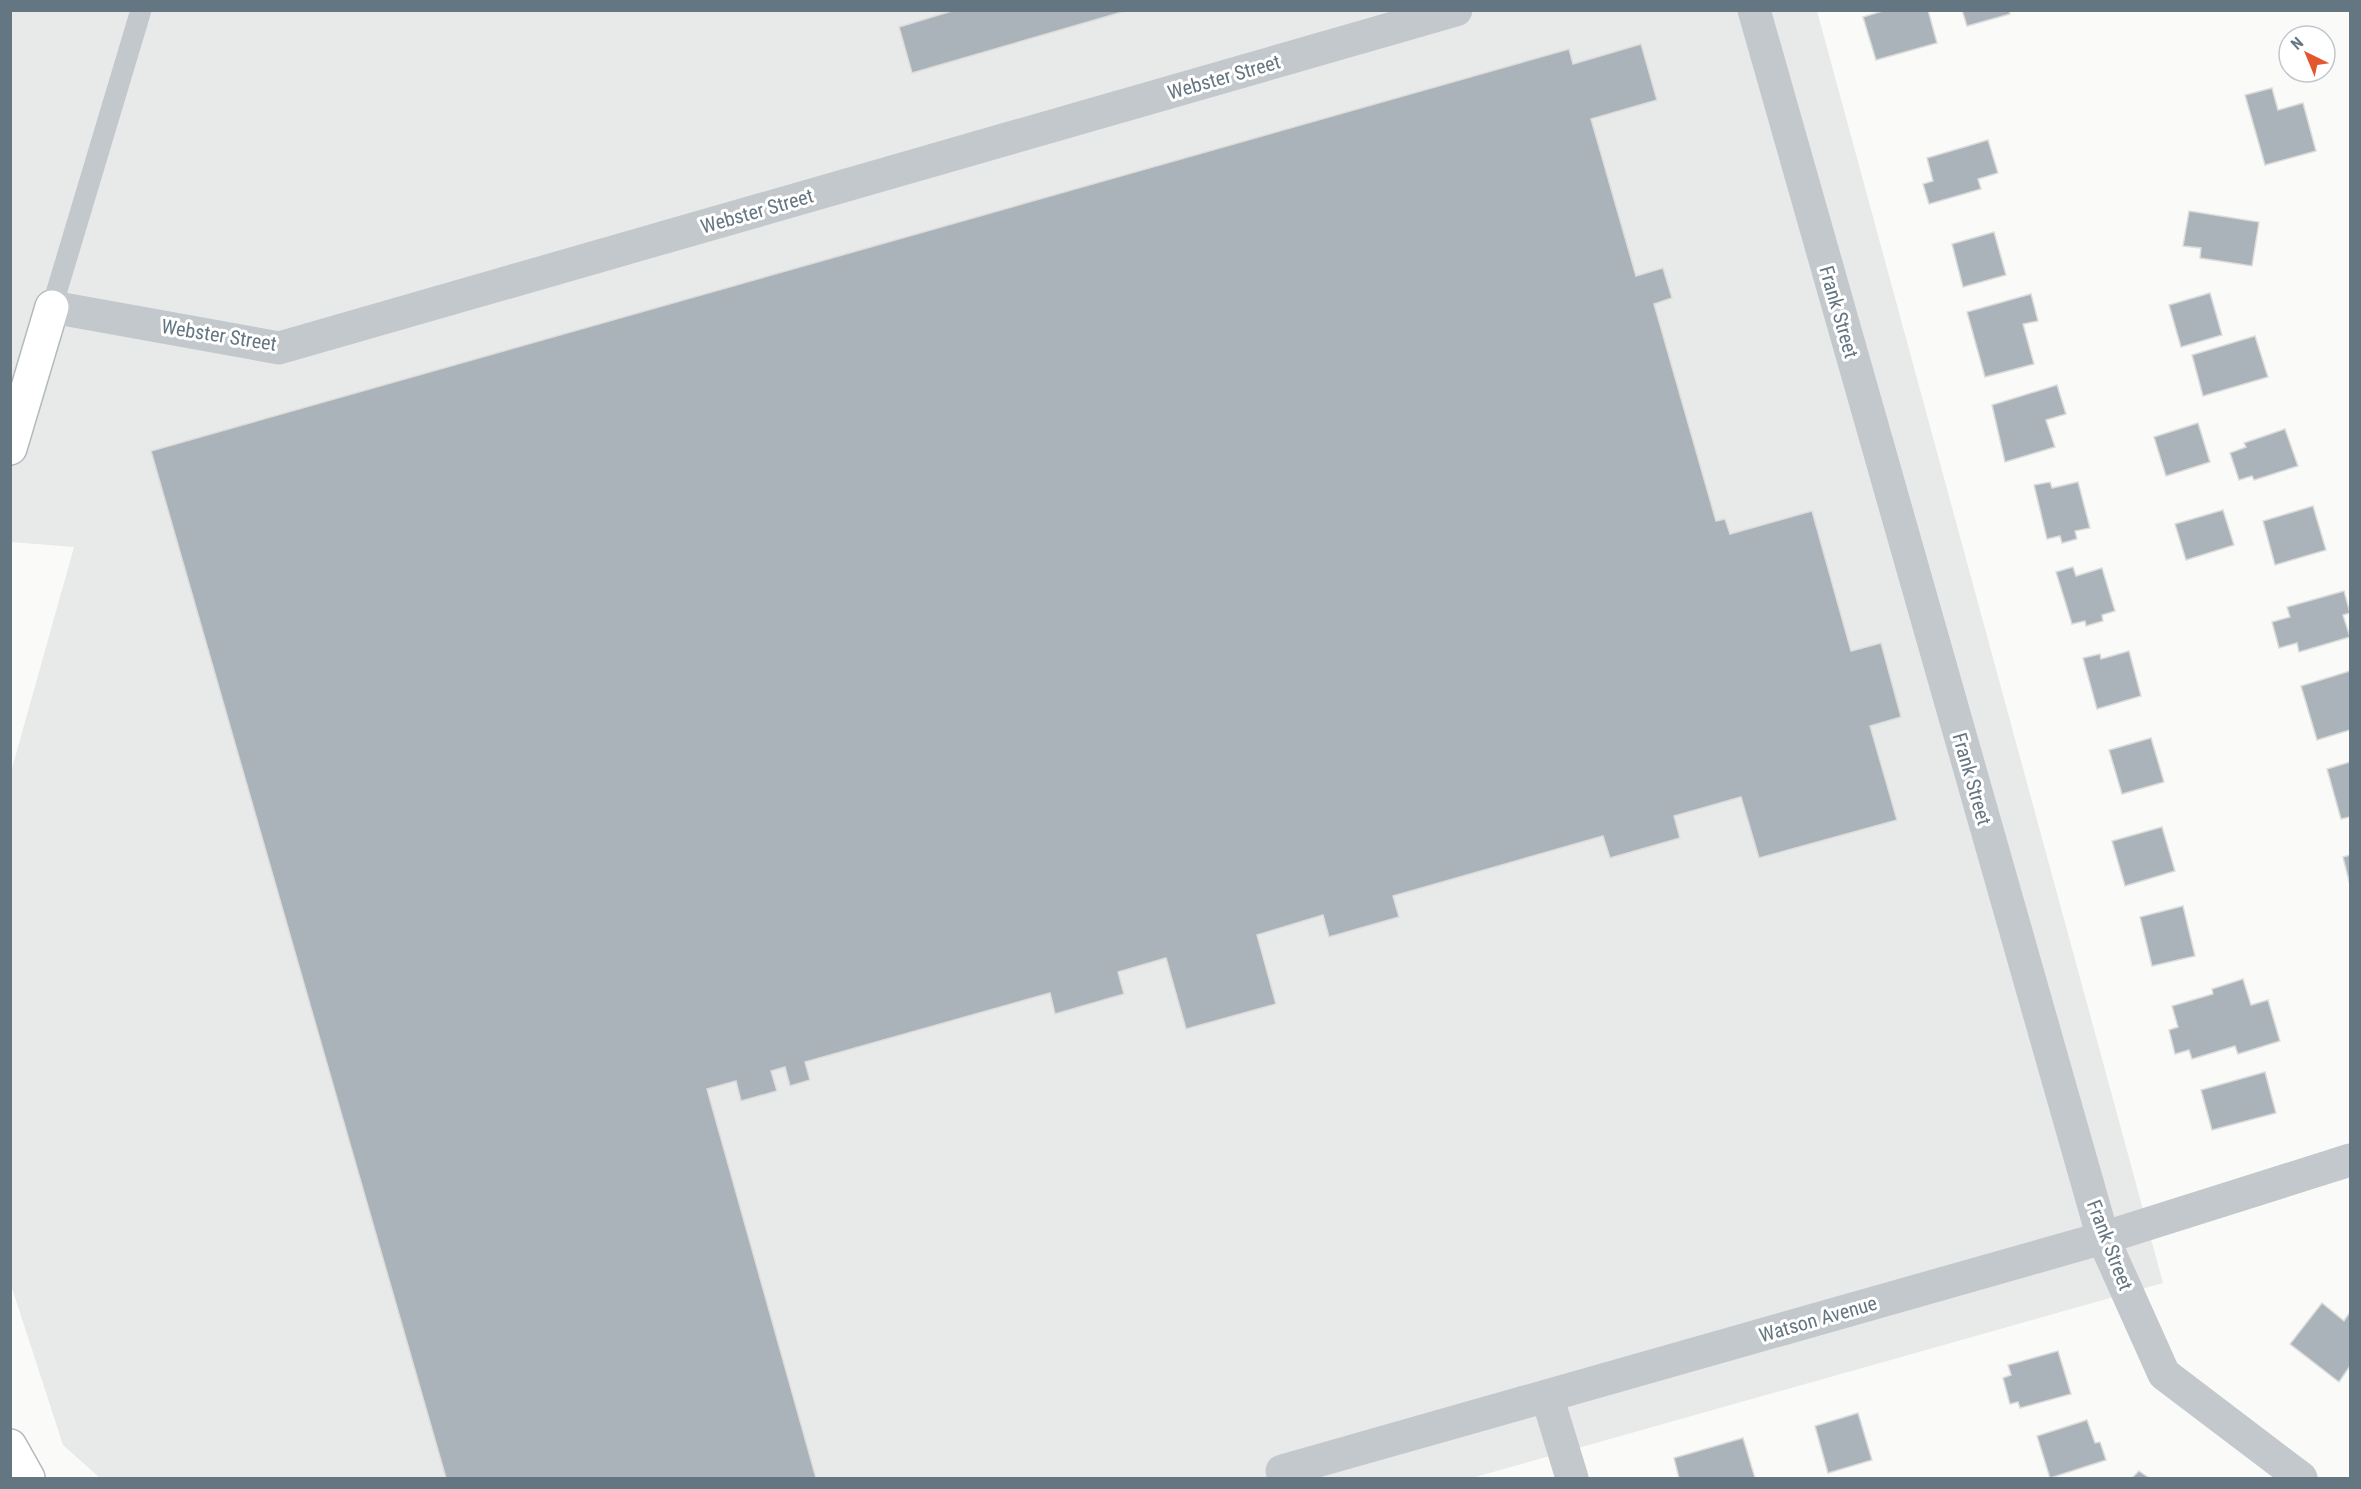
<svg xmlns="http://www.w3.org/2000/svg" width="2361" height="1489" viewBox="0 0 2361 1489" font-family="'Roboto Condensed',sans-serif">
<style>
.built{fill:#e8e9e9}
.building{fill:#aab3b9;stroke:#dcdcda;stroke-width:1.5}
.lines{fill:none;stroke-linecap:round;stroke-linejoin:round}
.secondary-casing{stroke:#b3babf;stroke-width:36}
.lane{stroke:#c3c8cc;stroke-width:21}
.street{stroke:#c3c8cc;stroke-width:33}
.secondary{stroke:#fff;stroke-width:33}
.labels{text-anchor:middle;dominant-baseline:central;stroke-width:6;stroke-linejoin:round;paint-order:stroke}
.street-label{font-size:20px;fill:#657683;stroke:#fff}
</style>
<rect width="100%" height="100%" fill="#fafaf8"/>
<path class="built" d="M10,11H1817L2163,1283L1472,1478H100L63,1445L11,1285V772L74,547L11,542Z"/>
<g class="building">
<path d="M955,10H1129L912,73L899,27Z"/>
<path d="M1886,10H1928L1937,43L1876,60L1863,17Z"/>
<path d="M1962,10H2009L2010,14L1967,26Z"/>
<path d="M1641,44L1657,100L1591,119L1636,276L1663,268L1672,298L1654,304L1716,521L1725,519L1730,534L1812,511L1851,651L1881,643L1901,717L1870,726L1897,820L1759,858L1741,797L1674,816L1680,838L1610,858L1603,836L1393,896L1399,917L1329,937L1323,915L1257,935L1276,1004L1186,1029L1166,958L1118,972L1124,994L1055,1014L1050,993L805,1062L810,1080L790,1086L785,1067L771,1071L777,1091L741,1101L736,1081L707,1089L816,1478H446L151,451L1569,49L1573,64Z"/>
<path d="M2272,88L2278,110L2303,103L2316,151L2265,165L2245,95Z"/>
<path d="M1988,140L1998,173L1978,179L1981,189L1929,204L1923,184L1933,181L1927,158Z"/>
<path d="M2189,211L2259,222L2252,266L2200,258L2201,248L2183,246Z"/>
<path d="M1994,232L2006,275L1963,287L1952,244Z"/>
<path d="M2210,293L2222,335L2181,347L2169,305Z"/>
<path d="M2031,294L2038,321L2023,324L2034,364L1985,377L1967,312Z"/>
<path d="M2255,336L2268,377L2203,396L2192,355Z"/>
<path d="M2057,385L2066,414L2046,420L2055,447L2005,462L1992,405Z"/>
<path d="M2198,423L2210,462L2166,476L2154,437Z"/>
<path d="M2285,429L2298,466L2254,480L2252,476L2239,480L2230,453L2246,447L2244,443Z"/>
<path d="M2050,482L2052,488L2078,482L2090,528L2075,531L2077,539L2062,543L2060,536L2047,539L2034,485Z"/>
<path d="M2313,506L2326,550L2275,565L2263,521Z"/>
<path d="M2223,510L2234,545L2186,560L2175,524Z"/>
<path d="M2073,567L2076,576L2102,568L2115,611L2102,615L2103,621L2086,626L2085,621L2072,624L2056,572Z"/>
<path d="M2344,591L2350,613L2343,615L2350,637L2299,652L2297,643L2279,648L2272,622L2290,617L2287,607Z"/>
<path d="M2129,651L2141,696L2097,709L2083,658L2100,654L2101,659Z"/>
<path d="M2350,671V730L2317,740L2301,686Z"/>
<path d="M2151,738L2164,782L2122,794L2109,750Z"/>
<path d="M2350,762V817L2341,819L2327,769Z"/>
<path d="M2162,827L2175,871L2125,886L2112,841Z"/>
<path d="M2350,855V885L2343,857Z"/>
<path d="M2183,906L2195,956L2152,966L2140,917Z"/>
<path d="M2243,979L2251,1005L2268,1000L2280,1041L2238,1054L2235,1046L2192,1059L2189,1050L2175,1054L2169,1030L2178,1027L2172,1006L2213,994L2212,989Z"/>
<path d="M2265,1072L2276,1113L2212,1130L2201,1090Z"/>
<path d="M2322,1303L2344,1321L2350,1312V1366L2339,1382L2290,1344Z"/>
<path d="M2058,1351L2071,1394L2020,1408L2018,1402L2010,1404L2003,1378L2011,1375L2008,1365Z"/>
<path d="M1858,1413L1872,1460L1828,1473L1815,1426Z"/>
<path d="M2087,1420L2095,1443L2100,1442L2106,1460L2050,1478L2037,1436Z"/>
<path d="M1743,1438L1755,1478H1679L1674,1458Z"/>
<path d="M2139,1471L2149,1478H2132Z"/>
</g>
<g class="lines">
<g class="secondary-casing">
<g id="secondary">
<path d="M10,448L52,307"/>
<path d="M10,1446L28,1478"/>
</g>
</g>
<path class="lane" d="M52,307L141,10"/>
<g class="street">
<path d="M1754,10L2103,1238L2164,1374L2301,1478"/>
<path d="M52,307L279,348L1456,10"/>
<path d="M1547,1396L1572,1478"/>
<path d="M1282,1471L2103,1238L2350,1160"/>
</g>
<use href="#secondary" class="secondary"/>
</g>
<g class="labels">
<g class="street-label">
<text transform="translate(1224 77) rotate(-16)">Webster Street</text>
<text transform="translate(757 211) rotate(-16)">Webster Street</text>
<text transform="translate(1839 312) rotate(74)">Frank Street</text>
<text transform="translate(219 335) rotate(9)">Webster Street</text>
<text transform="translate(1972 779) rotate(74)">Frank Street</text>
<text transform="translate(2110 1245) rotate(69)">Frank Street</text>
<text transform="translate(1818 1319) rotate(-16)">Watson Avenue</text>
</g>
</g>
<rect width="2361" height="1489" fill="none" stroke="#657683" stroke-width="24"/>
<g transform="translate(2307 54) rotate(317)"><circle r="28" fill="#ffffff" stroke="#c1c8cd" stroke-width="1.5"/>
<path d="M0-4.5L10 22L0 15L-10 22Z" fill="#e4572e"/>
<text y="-9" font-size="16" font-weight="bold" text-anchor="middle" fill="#657683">N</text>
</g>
</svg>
